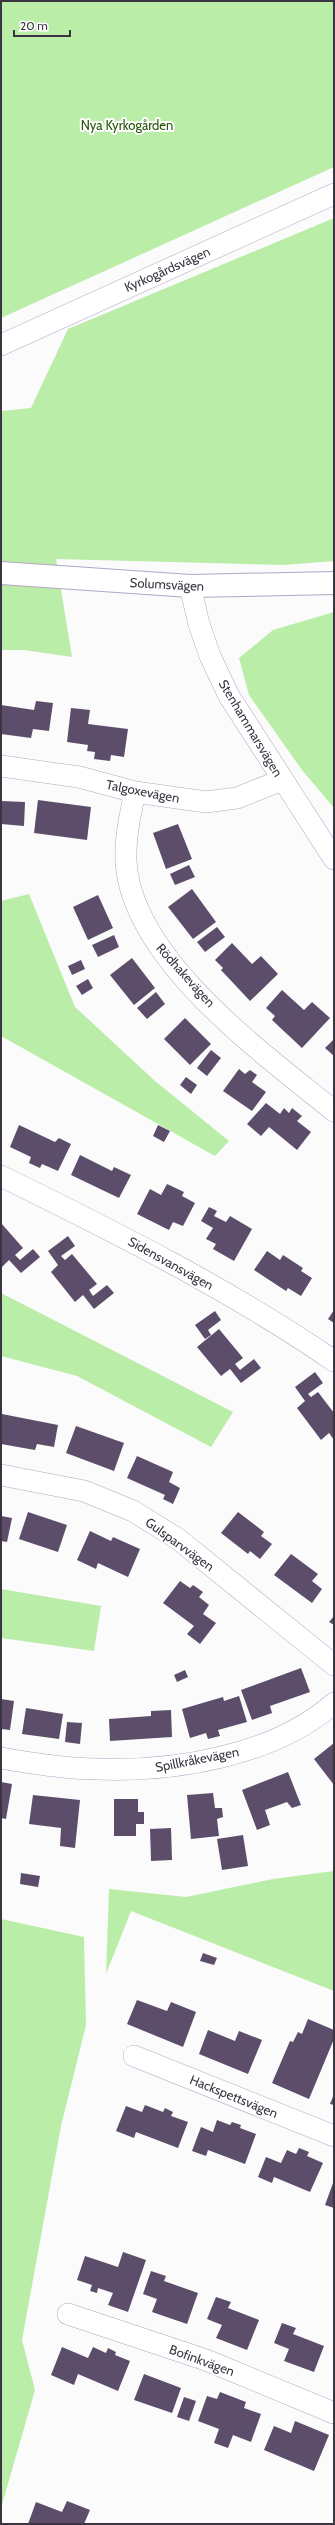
<svg xmlns="http://www.w3.org/2000/svg" width="335" height="2525" viewBox="0 0 335 2525" font-family="Cabin,sans-serif">
<style>
.green{fill:#baeda7}
.building{fill:#5c4e6a}
.lines{fill:none;stroke-linecap:round;stroke-linejoin:round}
.minor-casing{stroke:#b4a5c5;stroke-width:22}
.major-casing{stroke:#b4a5c5;stroke-width:24}
.minor{stroke:#fff;stroke-width:21}
.major{stroke:#fff;stroke-width:22}
.labels{text-anchor:middle;dominant-baseline:central;stroke-width:4;stroke-linejoin:round;paint-order:stroke}
.park-label{font-size:13px;fill:#245408;stroke:#fff}
.street-label{font-size:13px;fill:#3b3542;stroke:#fff}
</style>
<rect width="100%" height="100%" fill="#fbfbfb"/>
<g class="green">
<path d="M1,1H334V167L1,318Z"/>
<path d="M334,218V561L284,565L56,559L72,657L24,650H1V411L31,408L68,329Z"/>
<path d="M334,612V808L302,770L249,695L239,658L273,630Z"/>
<path d="M29,894L75,1007L155,1081L229,1141L215,1156L1,1036V901Z"/>
<path d="M1,1293L233,1412L211,1447L77,1376L1,1356Z"/>
<path d="M1,1589L101,1606L94,1651L1,1638Z"/>
<path d="M334,1871V1991L131,1911L106,1974L109,1889L186,1897L273,1879Z"/>
<path d="M1,1919L84,1937L86,2025L61,2126L22,2340L35,2390L1,2508Z"/>
</g>
<g class="building">
<path d="M36,701L53,703L49,731L33,729L31,738L1,734V705L34,710Z"/>
<path d="M71,708L90,710L88,724L128,729L124,757L111,755L110,761L94,759L95,752L87,751L88,745L67,742Z"/>
<path d="M38,800L91,807L87,840L34,833Z"/>
<path d="M1,801L25,802L24,826L1,824Z"/>
<path d="M178,824L192,859L166,869L153,833Z"/>
<path d="M189,865L195,877L175,885L170,874Z"/>
<path d="M192,889L216,922L193,939L168,907Z"/>
<path d="M98,895L113,928L88,940L73,907Z"/>
<path d="M217,927L225,937L205,952L197,942Z"/>
<path d="M114,935L119,947L98,957L92,945Z"/>
<path d="M232,943L252,964L261,956L278,974L250,1001L221,970L223,968L215,960Z"/>
<path d="M132,958L155,988L134,1005L110,975Z"/>
<path d="M81,960L85,969L72,975L68,966Z"/>
<path d="M88,979L93,988L82,995L76,986Z"/>
<path d="M282,990L304,1010L312,1002L330,1018L302,1048L272,1020L275,1016L266,1008Z"/>
<path d="M156,992L165,1004L147,1019L137,1008Z"/>
<path d="M185,1018L211,1044L190,1065L164,1039Z"/>
<path d="M334,1039V1056L325,1048Z"/>
<path d="M211,1050L221,1058L207,1076L197,1068Z"/>
<path d="M239,1069L245,1074L250,1070L257,1075L252,1082L266,1092L252,1111L223,1091Z"/>
<path d="M186,1077L197,1085L191,1094L180,1085Z"/>
<path d="M266,1103L280,1114L284,1108L289,1113L292,1108L302,1116L297,1121L311,1132L297,1150L269,1127L261,1136L247,1124Z"/>
<path d="M19,1125L55,1142L59,1138L71,1144L58,1171L42,1164L40,1168L29,1163L31,1157L10,1147Z"/>
<path d="M158,1125L170,1131L164,1142L153,1136Z"/>
<path d="M80,1155L112,1171L114,1167L131,1175L119,1198L71,1175Z"/>
<path d="M167,1184L184,1192L182,1196L195,1203L183,1226L173,1222L169,1230L137,1214L150,1189L161,1195Z"/>
<path d="M209,1207L217,1211L214,1216L226,1222L230,1216L252,1229L234,1261L213,1249L216,1244L206,1239L213,1228L201,1221Z"/>
<path d="M1,1223L23,1248L15,1255L20,1260L33,1249L40,1257L21,1273L9,1260L1,1268Z"/>
<path d="M68,1236L75,1246L61,1256L65,1260L72,1254L97,1284L89,1290L93,1296L107,1285L114,1293L94,1309L83,1295L75,1302L51,1272L58,1265L48,1251Z"/>
<path d="M267,1251L280,1260L283,1255L303,1268L301,1271L312,1278L301,1296L288,1288L286,1291L254,1270Z"/>
<path d="M334,1310V1323L328,1319Z"/>
<path d="M215,1311L221,1320L208,1330L211,1335L205,1339L195,1325Z"/>
<path d="M219,1329L243,1358L235,1364L240,1370L254,1359L261,1368L241,1383L230,1369L221,1376L197,1347Z"/>
<path d="M315,1372L323,1383L308,1394L311,1397L318,1392L334,1413V1440L329,1433L321,1440L297,1408L305,1401L295,1387Z"/>
<path d="M2,1414L58,1425L54,1447L37,1444L35,1450L1,1444Z"/>
<path d="M76,1426L124,1443L114,1471L66,1453Z"/>
<path d="M137,1456L173,1472L169,1482L180,1488L173,1504L163,1499L165,1495L127,1478Z"/>
<path d="M28,1512L67,1525L58,1552L19,1539Z"/>
<path d="M238,1512L264,1532L261,1536L272,1544L260,1559L250,1551L248,1554L221,1533Z"/>
<path d="M1,1516L12,1518L7,1542L1,1541Z"/>
<path d="M90,1531L111,1541L113,1537L140,1549L128,1577L98,1563L96,1569L77,1560Z"/>
<path d="M291,1554L318,1574L312,1581L322,1589L312,1603L274,1575Z"/>
<path d="M180,1581L190,1588L193,1585L203,1592L199,1597L209,1605L203,1614L216,1623L200,1644L187,1634L194,1626L163,1603Z"/>
<path d="M334,1616V1625L329,1622Z"/>
<path d="M301,1668L310,1692L270,1706L272,1713L252,1720L241,1690Z"/>
<path d="M185,1670L188,1677L177,1682L174,1675Z"/>
<path d="M239,1696L247,1722L218,1730L220,1736L208,1739L206,1733L190,1738L182,1709L223,1697L224,1701Z"/>
<path d="M1,1699L14,1701L10,1730L1,1729Z"/>
<path d="M26,1708L63,1714L59,1739L22,1734Z"/>
<path d="M171,1710L172,1737L110,1741L109,1719L151,1716V1711Z"/>
<path d="M67,1722L82,1723L80,1744L65,1742Z"/>
<path d="M334,1743V1785L314,1759Z"/>
<path d="M288,1772L301,1805L292,1808L287,1802L265,1810L270,1825L257,1830L242,1790Z"/>
<path d="M1,1782L12,1784L6,1819L1,1818Z"/>
<path d="M213,1793L215,1808H222L223,1817L217,1819L219,1836L191,1839L187,1795Z"/>
<path d="M33,1795L80,1800L75,1848L60,1846L61,1828L29,1824Z"/>
<path d="M114,1799H138V1812H144V1824H136V1836H114Z"/>
<path d="M171,1828L172,1860L151,1861L150,1829Z"/>
<path d="M243,1835L248,1866L222,1870L217,1839Z"/>
<path d="M21,1873L40,1876L38,1887L20,1884Z"/>
<path d="M203,1953L217,1958L214,1965L200,1961Z"/>
<path d="M137,2000L167,2011L171,2002L196,2012L183,2047L127,2024Z"/>
<path d="M308,2019L334,2030V2039L309,2099L272,2083L290,2041L293,2042L298,2032L302,2034Z"/>
<path d="M208,2030L235,2041L239,2031L262,2040L248,2074L199,2054Z"/>
<path d="M334,2094V2105L330,2104Z"/>
<path d="M145,2105L163,2112L165,2108L173,2112L171,2116L188,2122L178,2148L136,2132L134,2138L116,2131L126,2106L142,2112Z"/>
<path d="M217,2120L230,2125L232,2122L241,2125L240,2128L256,2134L245,2164L208,2150L206,2156L192,2151L201,2127L213,2132Z"/>
<path d="M299,2148L309,2152L307,2156L323,2163L310,2192L274,2177L272,2183L258,2177L266,2157L281,2163L287,2150L296,2154Z"/>
<path d="M333,2183L334,2184V2208L325,2205Z"/>
<path d="M123,2252L146,2260L128,2312L108,2305L113,2293L98,2288L97,2293L90,2291L92,2285L77,2280L85,2256L118,2267Z"/>
<path d="M151,2271L166,2276L164,2281L198,2293L187,2324L152,2312L157,2299L143,2294Z"/>
<path d="M216,2297L231,2302L228,2308L259,2320L247,2350L216,2338L222,2325L207,2319Z"/>
<path d="M282,2323L296,2328L293,2334L324,2346L314,2372L284,2361L289,2349L274,2343Z"/>
<path d="M62,2347L88,2358L93,2347L106,2353L108,2348L116,2352L115,2355L130,2361L118,2391L78,2374L74,2385L51,2375Z"/>
<path d="M144,2374L181,2388L172,2413L134,2400Z"/>
<path d="M220,2392L246,2402L244,2408L261,2414L251,2442L233,2435L228,2448L214,2443L219,2429L198,2421L207,2396L217,2399Z"/>
<path d="M184,2397L196,2401L189,2421L177,2417Z"/>
<path d="M295,2421L329,2435L314,2471L264,2450L274,2426L291,2433Z"/>
<path d="M67,2501L90,2510L84,2524H28L36,2502L62,2512Z"/>
</g>
<g class="lines">
<g class="minor-casing">
<g id="minor">
<path d="M1,345L334,194"/>
<path d="M190,586L199,624L210,656L229,696L334,859"/>
<path d="M1,766L79,777L135,792L206,802L237,798L282,780"/>
<path d="M135,792C130,815 125,838 126,861C131,959 264,1054 334,1111"/>
<path d="M1,1176C115,1232 229,1289 334,1361"/>
<path d="M1,1475L84,1491L133,1511L178,1539L334,1665"/>
<path d="M1,1758C32,1763 66,1769 97,1769C174,1772 274,1756 334,1703"/>
<path d="M134,2056L334,2136"/>
<path d="M68,2314L206,2360L334,2413"/>
</g>
</g>
<g class="major-casing">
<path id="major" d="M1,573L190,586L334,583"/>
</g>
<use href="#minor" class="minor"/>
<use href="#major" class="major"/>
</g>
<g class="labels">
<g class="park-label">
<text x="127" y="125">Nya Kyrkogården</text>
</g>
<g class="street-label">
<text transform="translate(167 269) rotate(-24)">Kyrkogårdsvägen</text>
<text transform="translate(167 584) rotate(3)">Solumsvägen</text>
<text transform="translate(251 728) rotate(59)">Stenhammarsvägen</text>
<text transform="translate(143 791) rotate(11)">Talgoxevägen</text>
<text transform="translate(186 975) rotate(48)">Rödhakevägen</text>
<text transform="translate(171 1263) rotate(29)">Sidensvansvägen</text>
<text transform="translate(180 1544) rotate(36)">Gulsparvvägen</text>
<text transform="translate(197 1759) rotate(-11)">Spillkråkevägen</text>
<text transform="translate(234 2096) rotate(22)">Hackspettsvägen</text>
<text transform="translate(202 2360) rotate(20)">Bofinkvägen</text>
</g>
</g>
<rect width="335" height="2525" fill="none" stroke="#3b3542" stroke-width="4"/>
<path d="M14 30v6h56v-6" fill="none" stroke="#3b3542" stroke-width="2"/>
<text x="20" y="30" font-size="12" fill="#3b3542" stroke="#ffffff" stroke-width="3" paint-order="stroke">20 m</text>
</svg>
